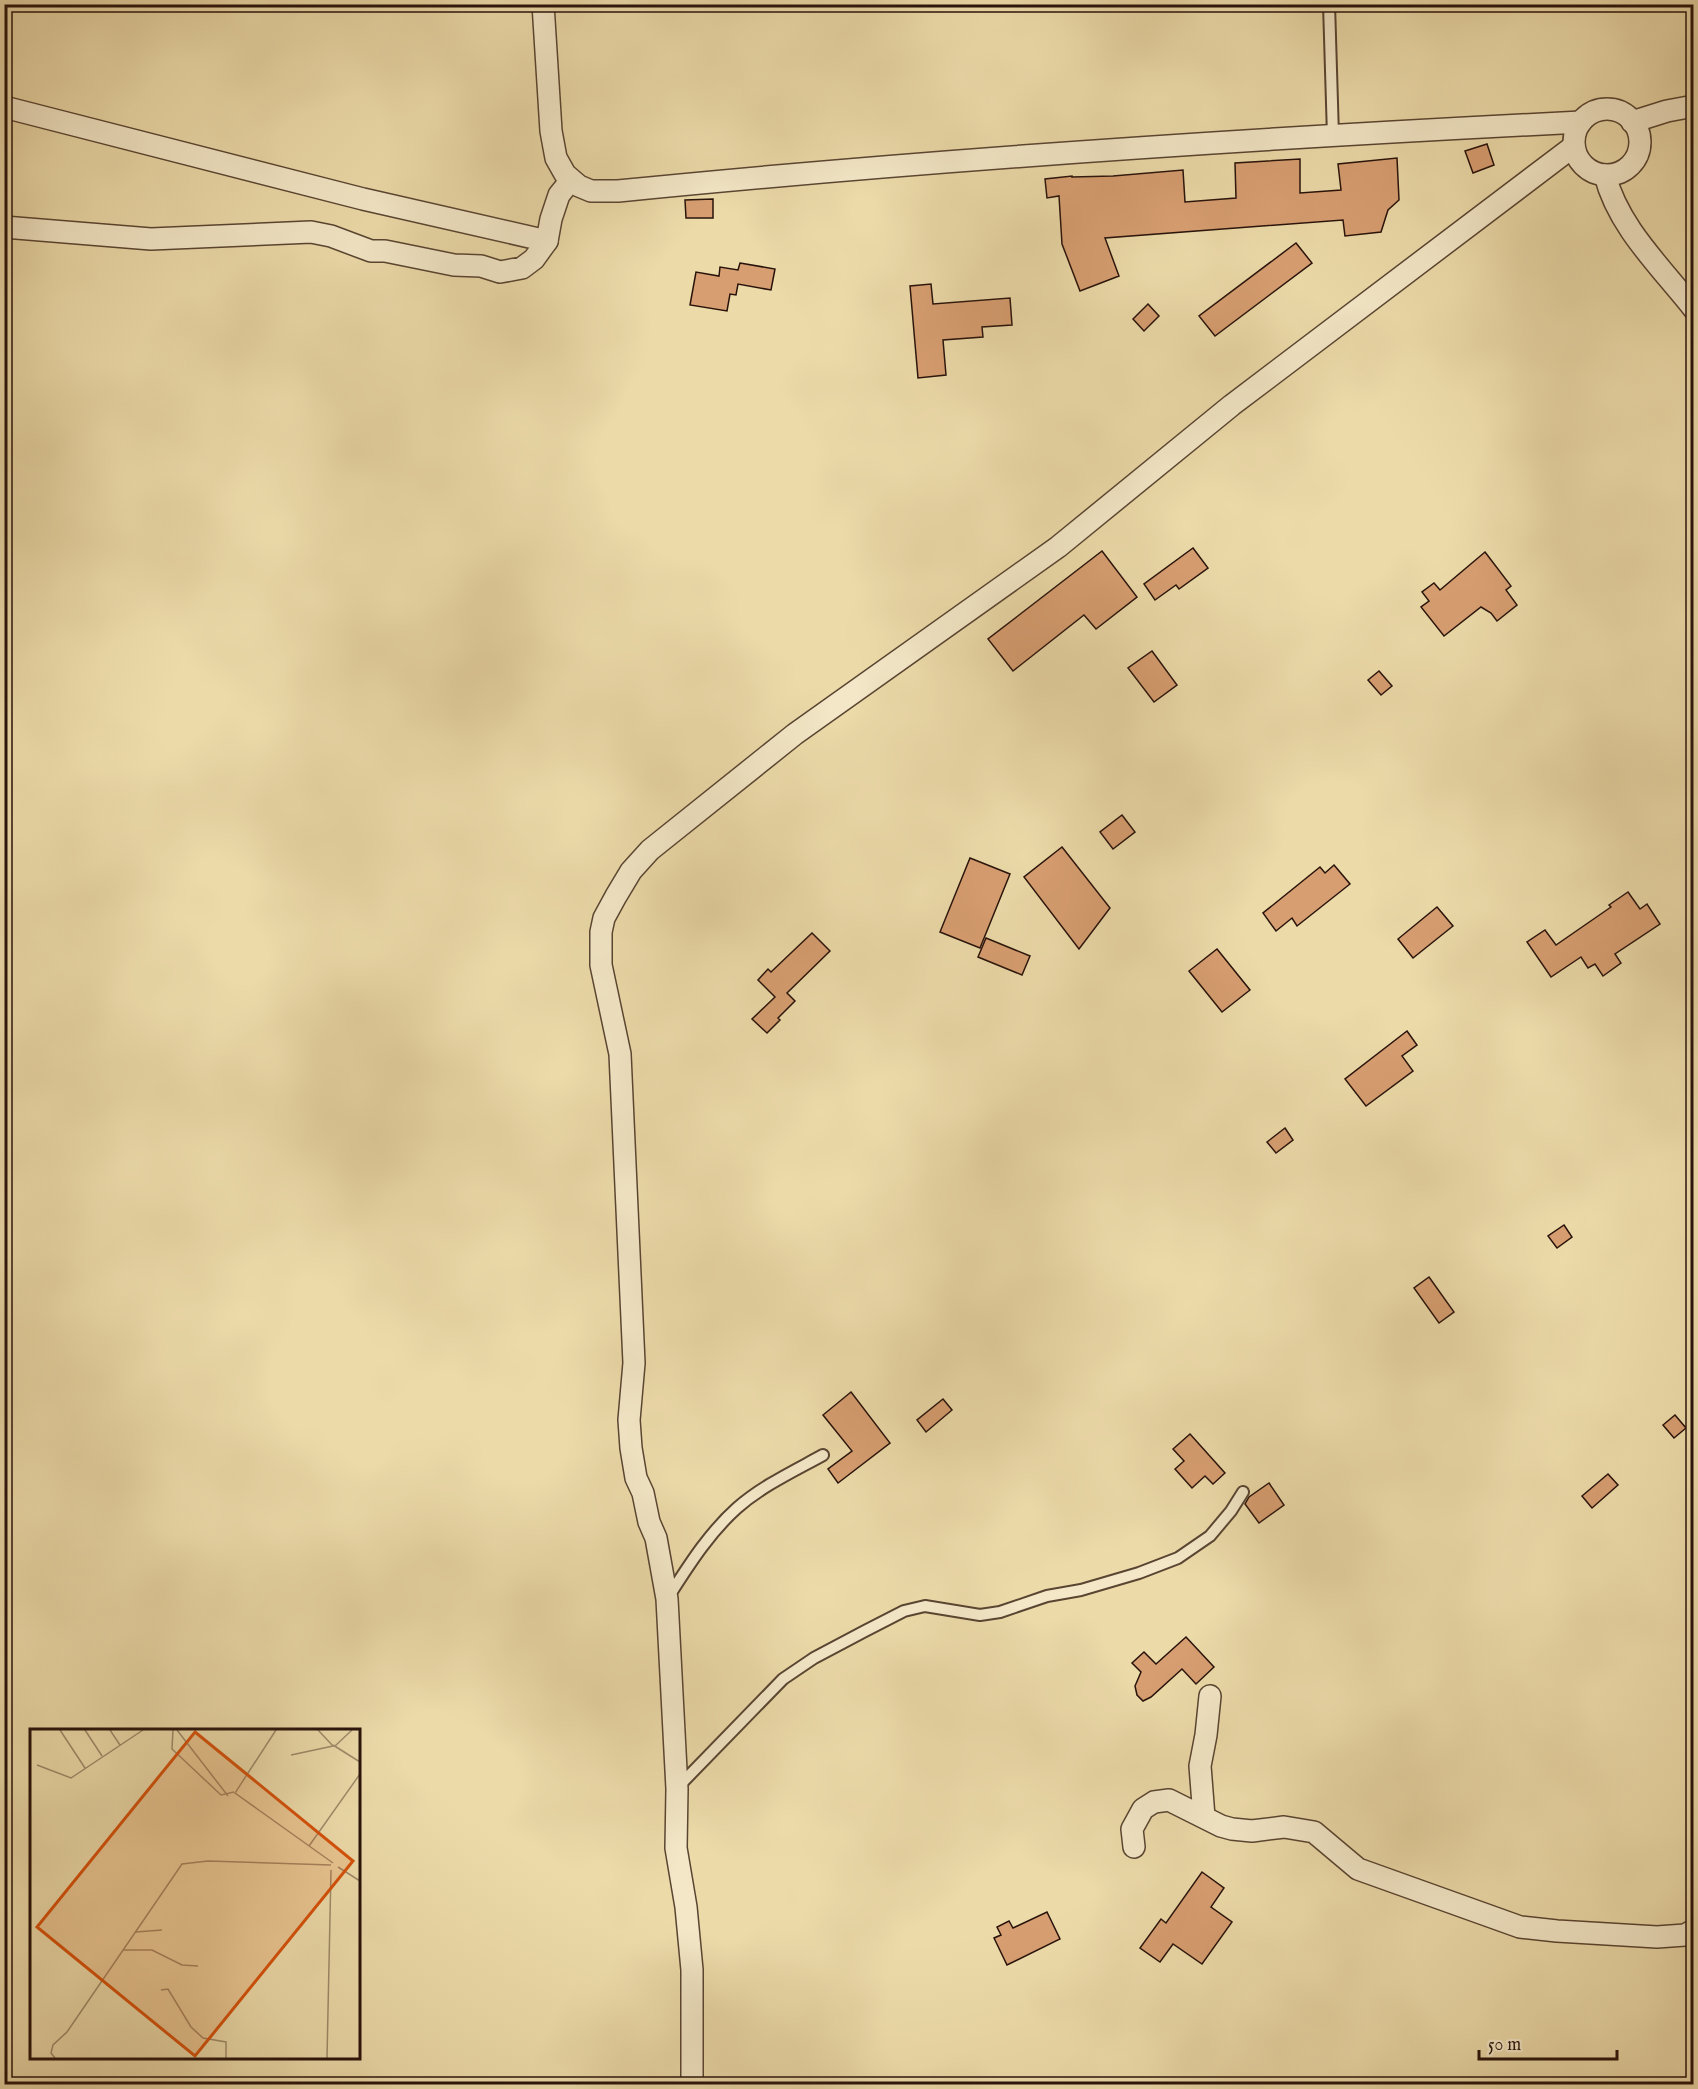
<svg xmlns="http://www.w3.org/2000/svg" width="1698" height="2089" viewBox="0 0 1698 2089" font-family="'IM FELL English',serif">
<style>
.building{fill:#d79e71;stroke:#28130b;stroke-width:1.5}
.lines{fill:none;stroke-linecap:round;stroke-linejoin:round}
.service-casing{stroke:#594532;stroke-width:14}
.minor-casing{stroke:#594532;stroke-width:24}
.service{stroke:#f3e7c7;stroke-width:10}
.minor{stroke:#f3e7c7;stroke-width:21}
.inset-road{fill:none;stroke:#9e8a6a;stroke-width:1.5}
.view{fill:#d5520c;fill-opacity:0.15;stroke:#d5520c;stroke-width:3}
.inset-edge{fill:none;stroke:#28130b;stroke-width:3}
</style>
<rect width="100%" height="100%" fill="#ecdaa9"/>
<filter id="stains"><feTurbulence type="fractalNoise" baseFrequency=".00333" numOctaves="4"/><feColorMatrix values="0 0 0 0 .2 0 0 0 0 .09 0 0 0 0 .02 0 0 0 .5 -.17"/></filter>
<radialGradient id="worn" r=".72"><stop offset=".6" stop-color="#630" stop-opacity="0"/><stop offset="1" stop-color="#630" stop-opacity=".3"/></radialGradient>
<g class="building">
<path d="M1487,144L1494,165L1473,173L1465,151Z"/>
<path d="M1397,158L1399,200L1388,210L1381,232L1345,236L1343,220L1105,238L1119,276L1080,291L1062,244L1059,196L1047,198L1045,179L1072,176V177L1113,176L1183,170L1185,202L1236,198L1235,163L1300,159V193L1341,190L1338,164Z"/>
<path d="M713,199V218H686L685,200Z"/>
<path d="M1296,243L1312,263L1215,336L1199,316Z"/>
<path d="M740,263L775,269L771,290L738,284L736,295L730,294L727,311L690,305L696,272L719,276L720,267L738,270Z"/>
<path d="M931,284L933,304L1010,298L1012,325L982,327L983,337L943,340L946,375L918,378L910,286Z"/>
<path d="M1148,304L1159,316L1144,331L1133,319Z"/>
<path d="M1193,548L1208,568L1179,589L1176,585L1155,600L1144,584Z"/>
<path d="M1102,551L1137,597L1096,629L1084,615L1013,671L988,639Z"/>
<path d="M1485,552L1511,586L1506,590L1517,605L1497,621L1491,613L1481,607L1444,636L1421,607L1429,601L1422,592L1434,583L1440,590Z"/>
<path d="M1152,651L1177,685L1154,702L1128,668Z"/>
<path d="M1379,671L1392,686L1381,695L1368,680Z"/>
<path d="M1122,815L1135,832L1113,849L1100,832Z"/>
<path d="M1062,847L1110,908L1079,949L1024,877Z"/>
<path d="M970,858L1010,874L980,948L940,932Z"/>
<path d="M1334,865L1350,884L1297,926L1292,918L1276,931L1263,913L1320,867L1325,873Z"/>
<path d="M1628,892L1640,909L1647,904L1660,924L1615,954L1621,963L1603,976L1595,964L1588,968L1581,957L1551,977L1527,942L1545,930L1556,945L1611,907L1609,905Z"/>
<path d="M1437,907L1453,926L1413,958L1398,939Z"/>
<path d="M812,933L830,951L787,993L795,1001L778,1018L780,1020L767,1033L752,1019L775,997L758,980L768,969L771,972Z"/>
<path d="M986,938L1030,956L1022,975L978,957Z"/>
<path d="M1217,949L1250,990L1222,1012L1189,971Z"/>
<path d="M1407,1031L1417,1045L1402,1056L1413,1071L1366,1106L1345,1079Z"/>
<path d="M1285,1128L1293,1140L1276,1153L1267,1142Z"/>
<path d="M1564,1225L1572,1237L1557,1248L1548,1236Z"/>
<path d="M1429,1277L1454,1312L1439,1323L1414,1288Z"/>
<path d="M851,1392L890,1443L838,1483L828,1469L852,1451L823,1415Z"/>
<path d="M943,1399L952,1410L926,1432L917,1420Z"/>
<path d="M1675,1415L1686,1428L1674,1438L1663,1425Z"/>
<path d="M1190,1434L1225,1473L1213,1484L1205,1476L1192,1488L1175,1469L1184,1461L1173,1449Z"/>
<path d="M1608,1474L1618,1485L1592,1508L1582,1496Z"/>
<path d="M1269,1483L1284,1505L1259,1523L1245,1504L1249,1497Z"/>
<path d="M1186,1637L1214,1667L1196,1684L1182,1669L1151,1697L1143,1701L1137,1695L1135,1686L1141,1672L1132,1663L1144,1652L1156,1664Z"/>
<path d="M1202,1872L1224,1888L1211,1907L1232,1922L1202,1964L1173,1944L1160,1962L1140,1948L1161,1919L1166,1923Z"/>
<path d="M1047,1912L1060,1939L1007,1965L994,1938L1001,1935L997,1927L1009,1921L1013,1928Z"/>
</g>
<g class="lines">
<g class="service-casing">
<g id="service">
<path d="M1329,4L1333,136"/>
<path d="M669,1596C689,1565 709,1533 737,1508C762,1486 794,1471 823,1455"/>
<path d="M677,1788L783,1679L814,1658L865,1631L904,1611L925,1606L980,1615L1000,1612L1047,1596L1081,1590L1139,1573L1178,1558L1210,1536L1231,1511L1243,1492"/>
</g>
</g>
<g class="minor-casing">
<g id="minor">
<path d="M543,4L551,131L556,158L565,174L579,186L591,191H618C938,159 1260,138 1581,122"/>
<path d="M4,107L363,199L547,241"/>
<circle cx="1607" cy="142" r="33"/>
<path d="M1632,122L1667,111L1694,106"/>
<path d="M1605,175C1618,227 1661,267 1694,309"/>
<path d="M4,227L151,239L311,232L331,236L371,251H385L454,265L481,266L500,272L522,268L534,259L547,241L551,219L559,195L571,180"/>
<path d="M1204,1817L1200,1766L1206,1735L1210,1696"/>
<path d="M1134,1847L1132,1829L1143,1809L1154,1802L1169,1800L1221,1826L1232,1829L1252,1831L1284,1827L1314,1832L1358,1869L1520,1927L1557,1931L1657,1937L1685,1935L1694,1930"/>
<path d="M692,2084V1970L686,1907L676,1848L677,1789L667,1599L656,1538L649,1522L643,1493L636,1478L631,1448L629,1420L634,1363L620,1054L601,965V932L604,918L616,896L631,871L650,850L795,734L1058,547L1232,405L1574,146"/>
</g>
</g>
<use href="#service" class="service"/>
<use href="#minor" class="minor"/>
</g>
<g transform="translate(30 1729)">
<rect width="330" height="330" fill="#ecdaa9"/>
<path class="inset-road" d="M30,1L55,39M55,1L72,27M80,1L90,16M143,1L142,20L191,66L204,63M147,1L198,67M246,1L205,64L303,134M303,16L330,33M305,17L322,1M261,26L303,17L288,1M7,36L41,49L113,1M279,117L330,45M308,138L330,152M106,203L132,201M93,221H122L152,236L168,237M131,261L138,260L161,298L173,309L196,313V329M25,329L21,324L23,316L37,303L152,135L178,132L301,136M297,329L301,141"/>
<path class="view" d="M165,3L323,132L165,327L7,198Z"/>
<rect width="330" height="330" class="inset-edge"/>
</g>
<rect width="1698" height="2089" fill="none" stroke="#ecdaa9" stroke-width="24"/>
<rect x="6" y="6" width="1686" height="2077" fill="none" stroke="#28130b" stroke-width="3"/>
<rect x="12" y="12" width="1674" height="2065" fill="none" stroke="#28130b" stroke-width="1.5"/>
<path d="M1479 2050v9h138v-9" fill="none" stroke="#28130b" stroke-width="3"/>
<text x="1488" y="2050" font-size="18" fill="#28130b" stroke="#f3e7c7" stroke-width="4.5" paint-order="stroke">50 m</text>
<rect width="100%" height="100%" filter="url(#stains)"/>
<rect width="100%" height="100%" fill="url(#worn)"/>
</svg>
